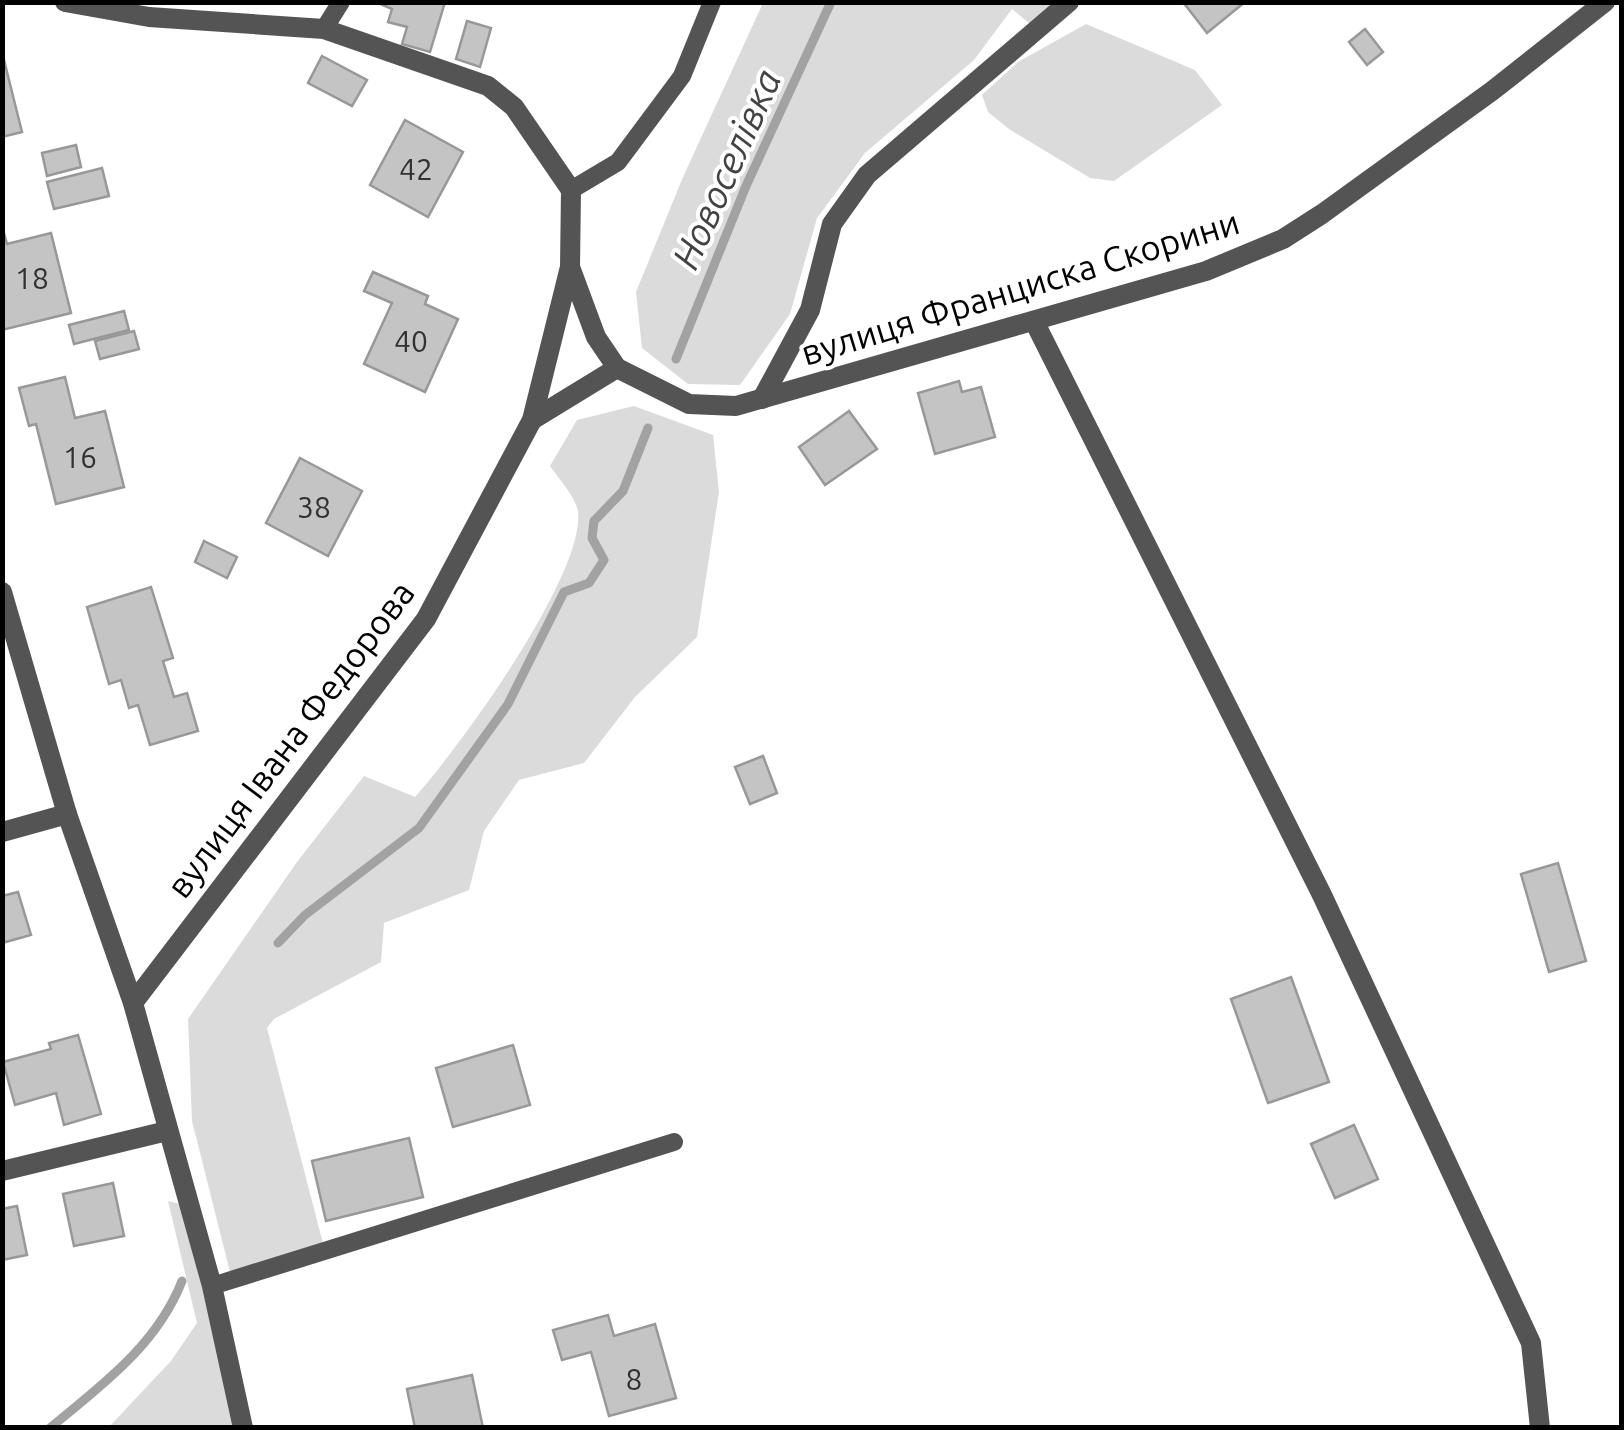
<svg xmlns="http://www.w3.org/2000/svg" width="1624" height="1430" viewBox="0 0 1624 1430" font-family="Ubuntu,sans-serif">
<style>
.green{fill:#dbdbdb}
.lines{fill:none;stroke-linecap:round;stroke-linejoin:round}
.stream{stroke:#a2a2a2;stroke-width:9}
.building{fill:#c4c4c4;stroke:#989898;stroke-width:2.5}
.lane{stroke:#545454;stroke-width:18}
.street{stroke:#545454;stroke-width:20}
.labels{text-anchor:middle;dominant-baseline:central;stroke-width:8;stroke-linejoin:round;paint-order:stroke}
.number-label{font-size:30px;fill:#313131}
.street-label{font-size:35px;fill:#000;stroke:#fff}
.water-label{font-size:38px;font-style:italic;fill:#434343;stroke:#fff}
</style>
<rect width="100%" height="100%" fill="#fff"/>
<g class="green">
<path d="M763,3H1069L1036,29L1012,9L974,60L865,153L817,218L790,314L740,385L688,384L642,348L636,292L683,177Z"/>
<path d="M1086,24L1195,70L1222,105L1114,181L1090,178L1009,129L988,112L982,95L1018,62Z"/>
<path d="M634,406L713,435L719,492L697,637L635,697L584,763L519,780L484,831L469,890L384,923L381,962L274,1019L267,1028L325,1251L232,1280L192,1121L188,1019L297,862L364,776L415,797C459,748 585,575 578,512C576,497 558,478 550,466L577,420Z"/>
<path d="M168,1201L189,1206L234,1428H108L171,1361L197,1323Z"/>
</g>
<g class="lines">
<g class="stream">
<path d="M676,359L746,186L831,2"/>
<path d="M278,943L305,915L419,828L508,704L564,592L589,583L604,560L592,538L594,521L623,491L648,428"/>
<path d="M50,1428C102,1385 157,1345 182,1281"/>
</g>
</g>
<g class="building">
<path d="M376,2H445L430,52L402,44L407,27L388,22L392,9Z"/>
<path d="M1183,2H1245L1207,33Z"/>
<path d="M467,21L491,28L480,67L456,59Z"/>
<path d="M1365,29L1383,52L1367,65L1349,42Z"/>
<path d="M3,56L22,132L2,137V57Z"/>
<path d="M322,56L367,80L352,106L308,83Z"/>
<path d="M405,120L463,152L428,217L370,185Z"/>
<path d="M76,145L81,167L47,176L42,153Z"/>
<path d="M102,168L109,196L54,209L47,182Z"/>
<path d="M2,226L7,244L51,233L71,313L2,330Z"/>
<path d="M373,272L428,296L425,304L458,319L425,392L364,364L392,303L364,291Z"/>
<path d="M124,311L129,330L74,344L69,325Z"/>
<path d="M134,331L139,349L100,359L95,341Z"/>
<path d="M65,377L75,418L105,411L124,487L56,504L36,424L29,426L19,388Z"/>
<path d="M959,381L962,392L981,387L995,437L935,454L918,393Z"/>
<path d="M849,411L877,449L825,485L799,447Z"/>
<path d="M300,458L362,491L328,556L266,523Z"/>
<path d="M204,541L237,557L227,578L195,562Z"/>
<path d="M151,587L173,658L163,661L174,697L187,693L198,731L150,745L138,705L129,708L121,680L109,684L87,607Z"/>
<path d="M763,756L777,793L750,804L735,767Z"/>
<path d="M1558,863L1586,961L1549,972L1521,874Z"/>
<path d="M18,892L31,935L2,943V896Z"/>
<path d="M1291,977L1329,1082L1268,1103L1231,999Z"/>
<path d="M78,1035L101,1114L64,1125L56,1093L15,1105L3,1062L51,1049L49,1043Z"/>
<path d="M513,1045L530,1105L453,1127L436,1068Z"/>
<path d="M1354,1125L1378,1179L1335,1198L1311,1144Z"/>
<path d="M409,1138L423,1197L326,1221L312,1161Z"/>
<path d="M113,1183L124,1236L74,1246L63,1194Z"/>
<path d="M17,1206L27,1255L2,1260V1209Z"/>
<path d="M608,1315L614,1336L655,1324L676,1398L609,1416L591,1352L562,1360L553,1330Z"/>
<path d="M472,1375L483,1428H415L407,1389Z"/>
</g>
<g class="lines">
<g class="lane">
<path d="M324,29L341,2"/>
<path d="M571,190L618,162L682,76L712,2"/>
<path d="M212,1286L674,1142"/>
</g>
<g class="street">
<path d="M65,2L149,17L324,29L488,86L514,107L571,190L570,267L532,420L426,619L133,1003"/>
<path d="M570,267L596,337L617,368L689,404L736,406L1206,271L1283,239L1322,214L1492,91L1605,2"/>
<path d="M1034,321L1322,895L1531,1343L1540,1428"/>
<path d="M762,399L810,310L832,224L867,175L1069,2"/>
<path d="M532,420L617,368"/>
<path d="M2,592L67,814L133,1003L212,1286L243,1428"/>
<path d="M2,832L67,814"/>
<path d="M2,1171L167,1131"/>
</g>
</g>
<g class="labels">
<g class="number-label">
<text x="416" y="169">42</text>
<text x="32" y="278">18</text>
<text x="411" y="341">40</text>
<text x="80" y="457">16</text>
<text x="314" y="507">38</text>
<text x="634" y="1379">8</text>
</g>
<g class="street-label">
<text transform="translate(1020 287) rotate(-17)">вулиця Франциска Скорини</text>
<text transform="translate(290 739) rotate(-53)">вулиця Івана Федорова</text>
</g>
<g class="water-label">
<text transform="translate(726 169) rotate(-66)">Новоселівка</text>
</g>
</g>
<rect width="1624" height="1430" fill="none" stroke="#000000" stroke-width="10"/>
</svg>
